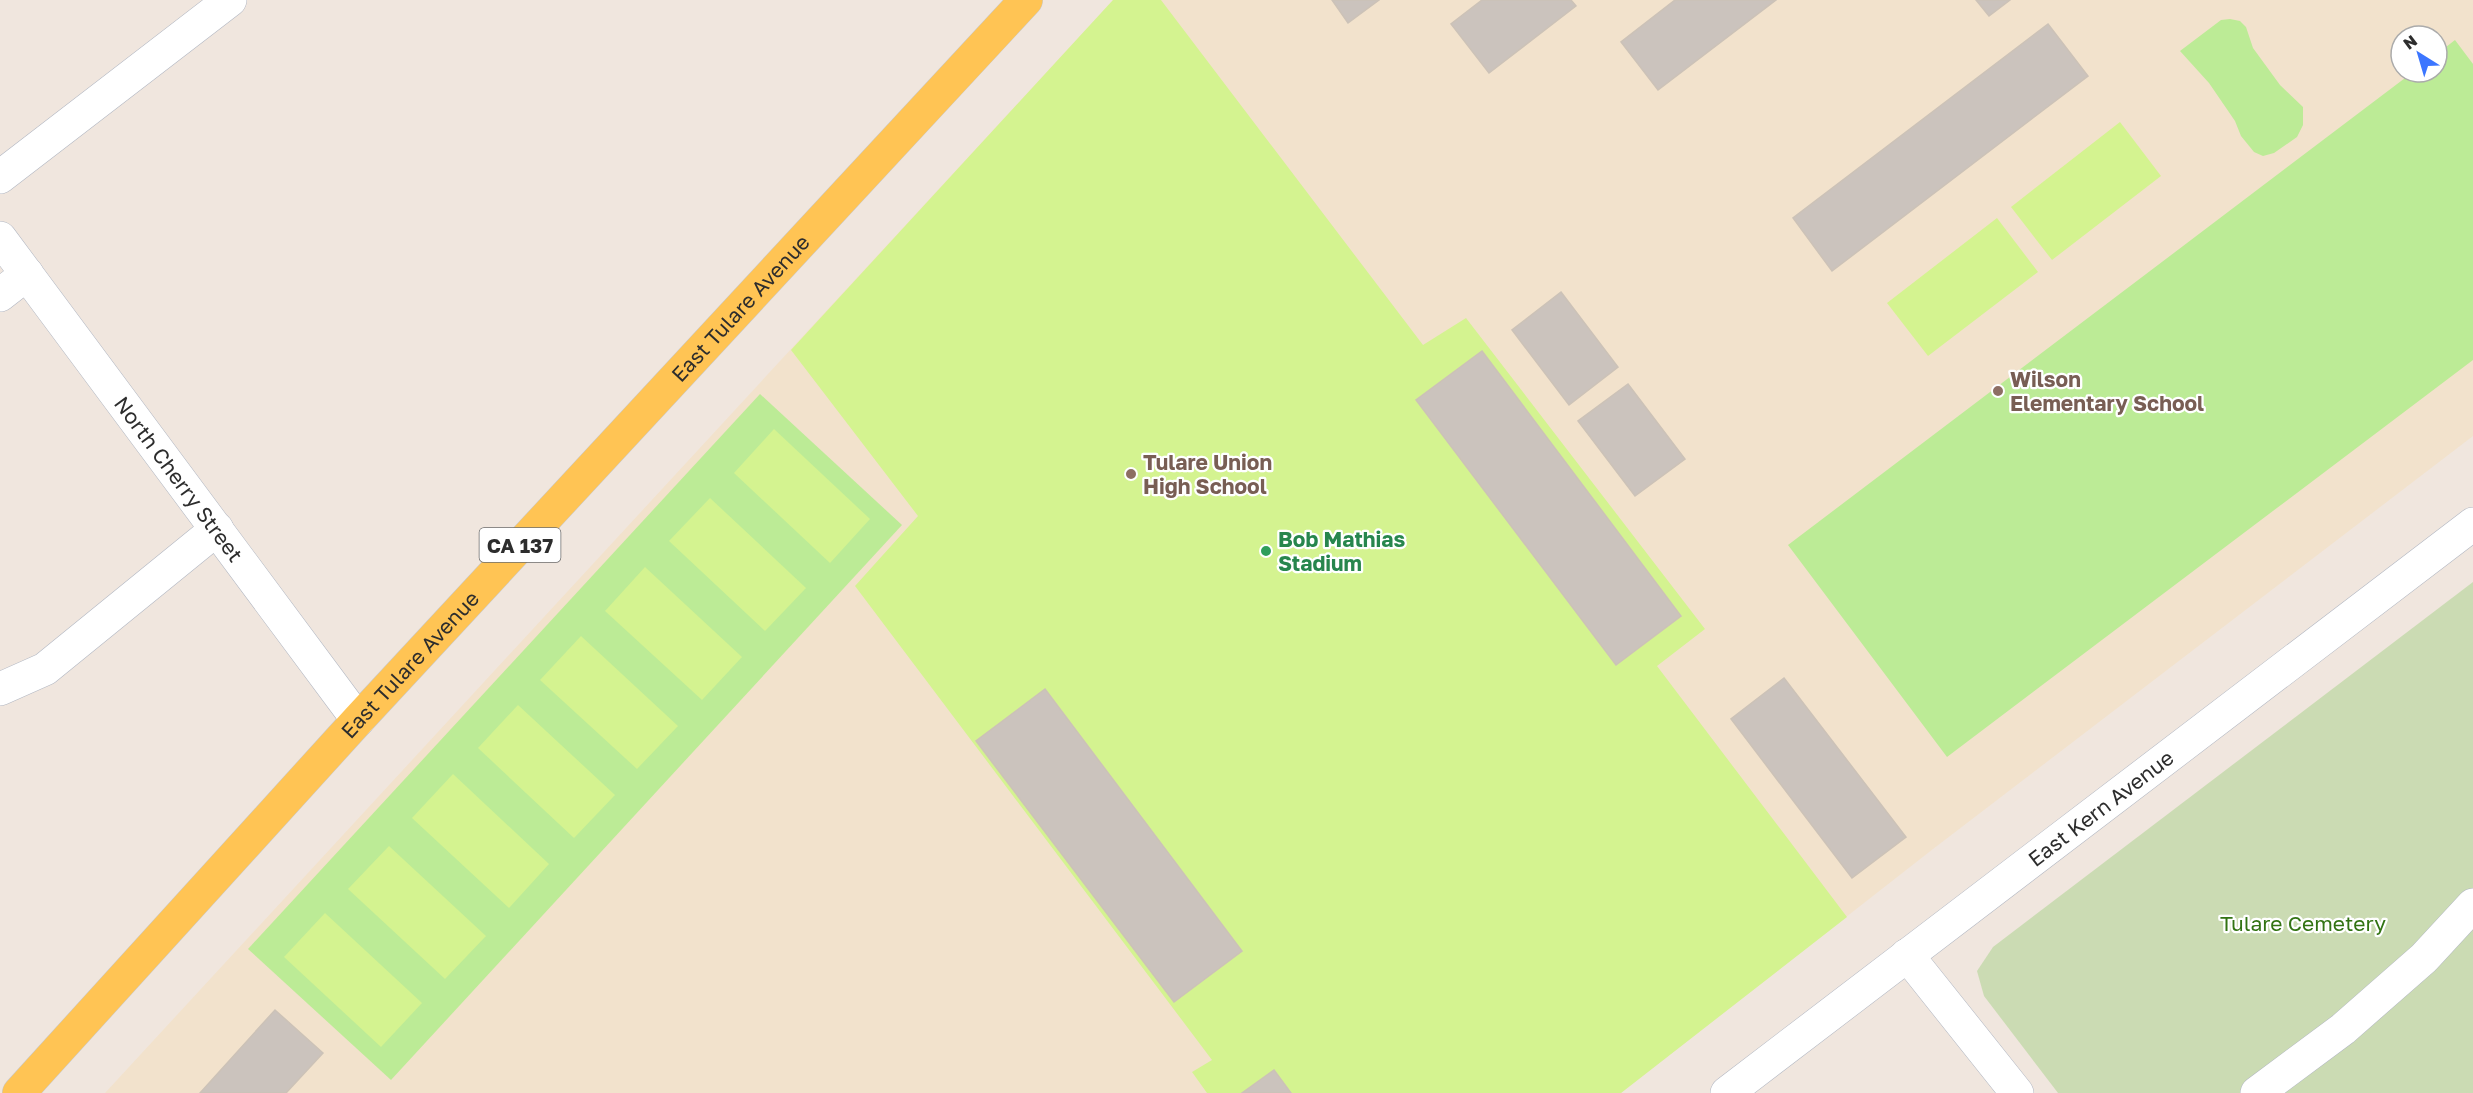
<svg xmlns="http://www.w3.org/2000/svg" width="2473" height="1093" viewBox="0 0 2473 1093" font-family="'Golos Text',sans-serif">
<style>
.education{fill:#f2e2cc;fill-rule:evenodd}
.green{fill:#bceb96}
.cemetery{fill:#cbdbb3}
.pitch{fill:#d4f390}
.building{fill:#cbc3bd;stroke:#ccc2b7;stroke-width:1.5}
.lines{fill:none;stroke-linecap:round;stroke-linejoin:round}
.minor-casing{stroke:#b2b7c2;stroke-width:34}
.major-casing{stroke:#c8c8c8;stroke-width:34}
.minor{stroke:#fff;stroke-width:33}
.major{stroke:#ffc454;stroke-width:33}
.education-dot{fill:#8d6e63;stroke:#fff;stroke-width:2}
.leisure-dot{fill:#2e9e5b;stroke:#fff;stroke-width:2}
.labels{text-anchor:middle;dominant-baseline:central;stroke-width:4.5;stroke-linejoin:round;paint-order:stroke}
.shield{fill:#fff;stroke:#6c6c6c;stroke-width:1.5}
.shield-label{font-size:20px;font-weight:bold;fill:#2d2d2d}
.street-label{font-size:21px;fill:#2d2d2d;stroke:#fff}
.education-label{font-size:21px;font-weight:bold;fill:#785e54;stroke:#fff;text-anchor:start}
.leisure-label{font-size:21px;font-weight:bold;fill:#27864d;stroke:#fff;text-anchor:start}
.park-label{font-size:21px;fill:#327313;stroke:#fff}
</style>
<rect width="100%" height="100%" fill="#f0e6de"/>
<path class="education" d="M1113,0H2473V436L1933,849L1621,1093H105ZM2401,36H2437V72H2401Z"/>
<g class="green">
<path d="M2230,19L2240,21L2246,27L2253,48L2280,85L2303,107V125L2297,137L2274,153L2263,156L2254,152L2241,136L2235,121L2209,83L2180,51L2221,20Z"/>
<path d="M2455,40L2473,64V360L1947,757L1788,545L2413,72H2437V54Z"/>
<path d="M760,394L902,525L391,1080L248,949Z"/>
</g>
<path class="cemetery" d="M2473,582V1093H2058L1984,996L1977,971L1993,947Z"/>
<g class="pitch">
<path d="M1113,0H1161L1423,345L1466,318L1705,629L1657,666L1847,917L1621,1093H1207L1192,1072L1212,1060L855,586L918,516L791,350Z"/>
<path d="M2120,122L2161,176L2052,260L2011,207Z"/>
<path d="M1997,218L2038,272L1928,356L1887,303Z"/>
<path d="M774,429L870,519L830,563L734,473Z"/>
<path d="M710,498L806,588L765,631L669,541Z"/>
<path d="M645,567L742,657L702,700L605,611Z"/>
<path d="M581,636L678,726L637,769L540,680Z"/>
<path d="M518,705L615,795L574,838L478,748Z"/>
<path d="M453,774L549,864L509,908L412,818Z"/>
<path d="M389,846L486,936L445,979L348,889Z"/>
<path d="M325,913L422,1003L381,1047L284,957Z"/>
</g>
<g class="building">
<path d="M1332,0H1379L1348,23Z"/>
<path d="M1482,0H1571L1576,6L1489,73L1451,24Z"/>
<path d="M1675,0H1776L1658,90L1621,42Z"/>
<path d="M1976,0H2010L1989,16Z"/>
<path d="M2048,24L2088,76L1832,271L1793,218Z"/>
<path d="M1561,292L1618,367L1569,405L1512,330Z"/>
<path d="M1482,351L1681,616L1616,665L1416,400Z"/>
<path d="M1628,384L1685,459L1635,496L1578,421Z"/>
<path d="M1784,678L1906,837L1852,878L1731,719Z"/>
<path d="M1045,689L1242,951L1174,1002L976,741Z"/>
<path d="M275,1010L323,1053L286,1093H200Z"/>
<path d="M1274,1070L1291,1093H1242Z"/>
</g>
<g class="lines">
<g class="minor-casing">
<g id="minor">
<path d="M0,177L230,0"/>
<path id="s1" d="M0,238L358,720"/>
<path d="M0,295L27,274"/>
<path d="M0,689L45,669L217,529"/>
<path d="M1907,955L2017,1093"/>
<path id="s2" d="M1727,1093L2473,524"/>
<path d="M2257,1093L2343,1029L2424,958L2473,905"/>
</g>
</g>
<g class="major-casing">
<g id="major">
<path id="s3" d="M19,1093L358,720L1026,0"/>
</g>
</g>
<use href="#minor" class="minor"/>
<use href="#major" class="major"/>
</g>
<g class="education-dot">
<circle cx="1998" cy="391" r="6"/>
<circle cx="1131" cy="474" r="6"/>
</g>
<circle class="leisure-dot" cx="1266" cy="551" r="6"/>
<g class="labels">
<rect class="shield" x="479.5" y="528" width="81" height="34" rx="4.5"/>
<g class="shield-label">
<text x="520" y="545">CA 137</text>
</g>
<g class="street-label">
<text stroke="none"><textPath href="#s3" startOffset="1066">East Tulare Avenue</textPath></text>
<text stroke="none"><textPath href="#s1" startOffset="300">North Cherry Street</textPath></text>
<text stroke="none"><textPath href="#s3" startOffset="580">East Tulare Avenue</textPath></text>
<text stroke="none"><textPath href="#s2" startOffset="470">East Kern Avenue</textPath></text>
</g>
<g class="education-label">
<text x="2010" y="379">Wilson<tspan x="2010" dy="24">Elementary School</tspan></text>
<text x="1143" y="462">Tulare Union<tspan x="1143" dy="24">High School</tspan></text>
</g>
<g class="leisure-label">
<text x="1278" y="539">Bob Mathias<tspan x="1278" dy="24">Stadium</tspan></text>
</g>
<g class="park-label">
<text x="2303" y="923">Tulare Cemetery</text>
</g>
</g>
<g transform="translate(2419 54) rotate(323)"><circle r="28" fill="#ffffff" stroke="#ababab" stroke-width="1.5"/>
<path d="M0-4.5L10 22L0 15L-10 22Z" fill="#3c76ff"/>
<text y="-9" font-size="16" font-weight="bold" text-anchor="middle" fill="#2d2d2d">N</text>
</g>
</svg>
